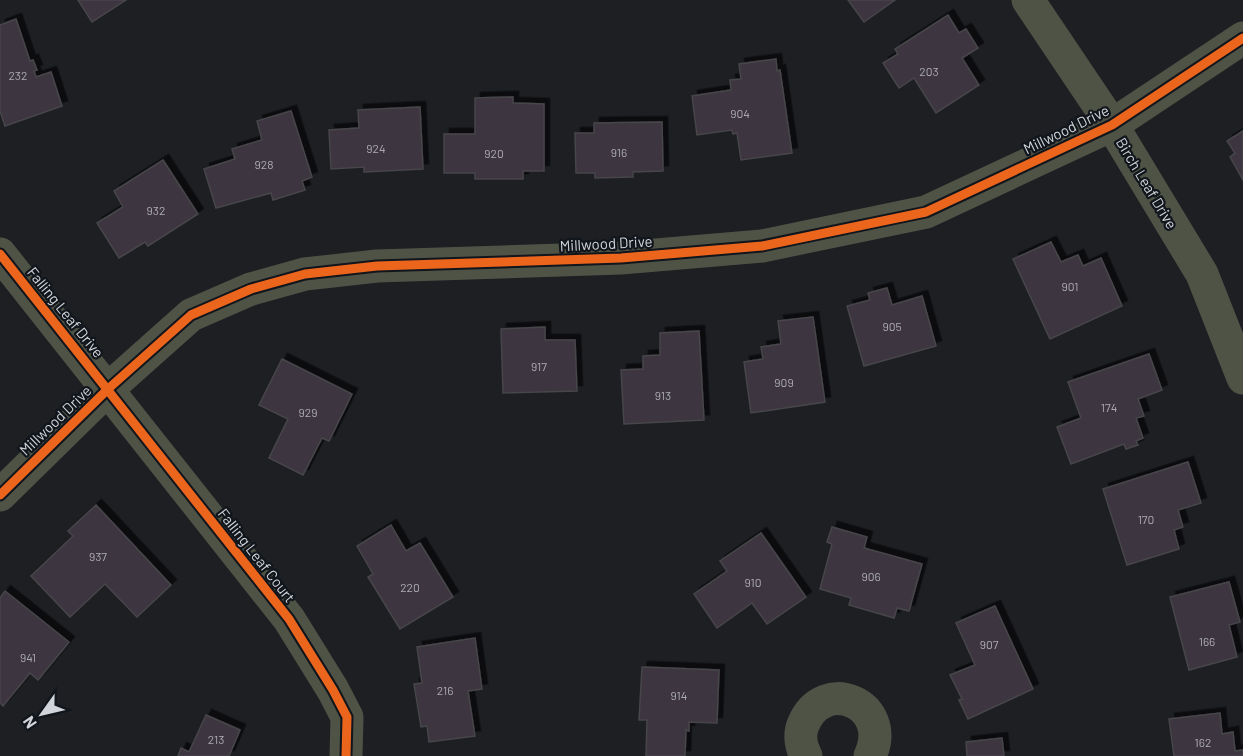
<svg xmlns="http://www.w3.org/2000/svg" width="1243" height="756" viewBox="0 0 1243 756" font-family="Barlow,sans-serif">
<style>
.building{fill:#3e353f;stroke:#47464a;stroke-width:1.5;filter:url(#shadow)}
.lines{fill:none;stroke-linecap:round;stroke-linejoin:round}
.minor{stroke:#4f5346;stroke-width:33}
.cycleway-casing{stroke:#11151c;stroke-width:13}
.cycleway{stroke:#eb651d;stroke-width:9}
.labels{text-anchor:middle;dominant-baseline:central;stroke-width:4.5;stroke-linejoin:round;paint-order:stroke}
.number-label{font-size:12px;fill:#acacb2}
.street-label{font-size:15px;fill:#d1d4d9;stroke:#11151c}
</style>
<defs>
<filter id="shadow"><feDropShadow dx="5.5" dy="-5.5" stdDeviation="0" flood-color="#0009"/></filter>
</defs>
<rect width="100%" height="100%" fill="#1d1f23"/>
<g class="building">
<path d="M78,0H126L92,22Z"/>
<path d="M848,0H895L864,22Z"/>
<path d="M948,15L959,33L966,29L978,48L962,58L979,85L936,113L914,78L899,88L883,63L898,54L895,49Z"/>
<path d="M16,19L30,61L33,60L37,70L34,71L36,77L51,72L62,106L5,126L0,111V25Z"/>
<path d="M776,59L777,71L780,70L792,153L741,160L737,133L733,134L732,130L697,135L692,96L731,90L730,80L741,79L739,64Z"/>
<path d="M513,97V103L544,104V171H523V179H475V173H444V134H475V98Z"/>
<path d="M420,107L423,169L364,172V167L331,169L329,130L359,128L358,110Z"/>
<path d="M291,111L312,177L302,181L305,190L273,200L271,193L216,208L204,169L235,159L232,149L262,140L257,121Z"/>
<path d="M662,122L663,171L633,172V177L595,178V173H576L575,133H594V123Z"/>
<path d="M1243,131V180L1230,157L1235,153L1227,141Z"/>
<path d="M163,160L198,214L148,246L145,242L119,258L97,223L123,207L114,191Z"/>
<path d="M1051,242L1061,262L1078,255L1083,266L1101,258L1122,306L1050,339L1013,259Z"/>
<path d="M887,288L892,305L922,296L936,346L864,366L847,306L870,300L868,293Z"/>
<path d="M813,317L825,402L751,413L744,362L763,359L761,347L781,344L778,321Z"/>
<path d="M545,327V340H575L577,391L503,393L501,329Z"/>
<path d="M699,331L704,420L624,424L621,370L643,369V356L660,355V333Z"/>
<path d="M1149,354L1162,390L1138,399L1144,416L1136,418L1143,438L1136,441L1138,445L1126,449L1124,444L1071,464L1057,427L1081,418L1068,382Z"/>
<path d="M282,359L352,394L329,441L322,438L303,475L269,458L288,419L259,405Z"/>
<path d="M1188,462L1201,503L1178,510L1183,527L1174,530L1179,549L1127,565L1103,489Z"/>
<path d="M96,505L171,585L137,617L105,584L70,617L31,576L73,536L68,531Z"/>
<path d="M391,525L406,551L420,543L453,597L400,629L368,577L373,574L357,546Z"/>
<path d="M832,527L867,537L864,548L922,564L909,611L897,608L894,618L849,605L851,598L820,589L832,544L827,542Z"/>
<path d="M761,533L806,597L767,624L752,603L717,628L694,594L727,571L720,561Z"/>
<path d="M1229,582L1240,622L1229,625L1237,657L1189,670L1170,597Z"/>
<path d="M5,591L69,642L38,680L30,673L3,706L0,703V598Z"/>
<path d="M995,606L1033,689L968,719L959,700L962,699L950,675L975,665L956,623Z"/>
<path d="M475,638L482,689L468,691L475,736L429,742L427,726L421,727L414,684L422,683L417,647Z"/>
<path d="M642,667L719,670L717,723L689,722V731L686,730L685,756H646L647,720H639Z"/>
<path d="M1220,713L1222,734L1233,732L1235,751L1243,750V756H1174L1169,719Z"/>
<path d="M206,715L240,730L229,756H178L181,748L189,752Z"/>
<path d="M1002,738L1004,756H967L966,742Z"/>
</g>
<g class="lines">
<g class="minor">
<path d="M1028,0L1112,125L1202,274L1243,378"/>
<path d="M0,254L289,619L333,690L347,717L346,756"/>
<path d="M0,495L108,389L191,315L251,289L305,274L377,266L621,258L762,246L926,212L1112,125L1243,38"/>
<path d="M806,756C801,747 799,735 803,725C823,674 894,704 870,756"/>
</g>
<g class="cycleway-casing">
<g id="cycleway">
<path d="M0,254L289,619L333,690L347,717L346,756"/>
<path d="M0,495L108,389L191,315L251,289L305,274L377,266L621,258L762,246L926,212L1112,125L1243,38"/>
</g>
</g>
<use href="#cycleway" class="cycleway"/>
</g>
<g class="labels">
<g class="number-label">
<text x="929" y="71">203</text>
<text x="18" y="75">232</text>
<text x="740" y="113">904</text>
<text x="376" y="148">924</text>
<text x="619" y="152">916</text>
<text x="494" y="153">920</text>
<text x="264" y="164">928</text>
<text x="156" y="210">932</text>
<text x="1070" y="286">901</text>
<text x="892" y="326">905</text>
<text x="539" y="366">917</text>
<text x="784" y="382">909</text>
<text x="663" y="395">913</text>
<text x="1109" y="407">174</text>
<text x="308" y="412">929</text>
<text x="1146" y="519">170</text>
<text x="98" y="556">937</text>
<text x="871" y="576">906</text>
<text x="753" y="582">910</text>
<text x="410" y="587">220</text>
<text x="1207" y="641">166</text>
<text x="989" y="644">907</text>
<text x="28" y="657">941</text>
<text x="445" y="690">216</text>
<text x="679" y="695">914</text>
<text x="216" y="739">213</text>
<text x="1203" y="742">162</text>
</g>
<g class="street-label">
<text transform="translate(1066 129) rotate(-26)">Millwood Drive</text>
<text transform="translate(1147 183) rotate(59)">Birch Leaf Drive</text>
<text transform="translate(606 243) rotate(-3)">Millwood Drive</text>
<text transform="translate(66 312) rotate(51)">Falling Leaf Drive</text>
<text transform="translate(55 420) rotate(-44)">Millwood Drive</text>
<text transform="translate(257 555) rotate(52)">Falling Leaf Court</text>
</g>
</g>
<g transform="translate(42 714) rotate(236)" stroke="#11151c" stroke-width="4.5" paint-order="stroke">
<path d="M0-4.5L10 22L0 15L-10 22Z" fill="#d1d4d9"/>
<text y="-9" font-size="16" font-weight="bold" text-anchor="middle" fill="#d1d4d9">N</text>
</g>
</svg>
